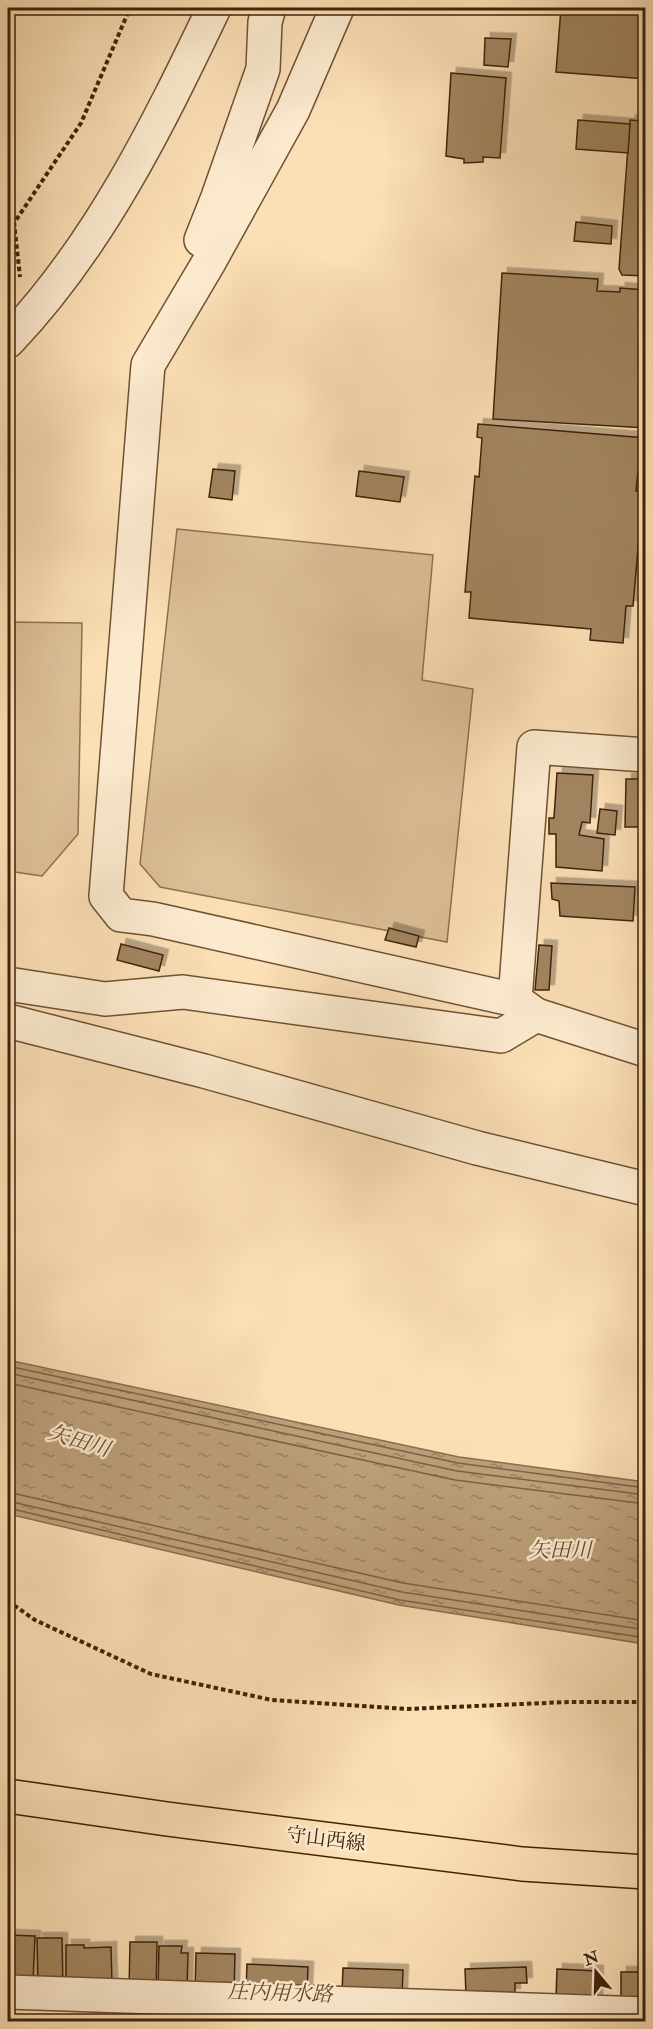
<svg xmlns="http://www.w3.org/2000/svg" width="653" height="2029" viewBox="0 0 653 2029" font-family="'IM FELL Double Pica','Noto Serif JP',serif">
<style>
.park{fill:#dbbf97;stroke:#8e714f;stroke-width:1.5}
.water{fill:url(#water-ripples);stroke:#8a6d4c;stroke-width:1.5}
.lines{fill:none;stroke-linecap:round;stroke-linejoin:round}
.shore{stroke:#7e6140;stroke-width:1.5}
.building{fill:#a18561;stroke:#402307;stroke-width:1.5;filter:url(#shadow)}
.minor-casing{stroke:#6f5232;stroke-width:36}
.major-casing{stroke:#402307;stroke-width:36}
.path{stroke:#402307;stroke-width:4;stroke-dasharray:4.5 3;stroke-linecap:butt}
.minor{stroke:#fceacf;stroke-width:33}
.major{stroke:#fbdfb5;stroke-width:33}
.labels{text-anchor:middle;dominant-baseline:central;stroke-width:5;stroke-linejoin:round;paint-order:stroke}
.street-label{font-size:20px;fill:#402307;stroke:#fceacf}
.water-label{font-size:21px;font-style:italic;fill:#65482a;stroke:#fceacf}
</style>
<defs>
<pattern id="water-ripples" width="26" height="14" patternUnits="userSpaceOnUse" patternTransform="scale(1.5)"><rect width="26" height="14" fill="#bb9f7a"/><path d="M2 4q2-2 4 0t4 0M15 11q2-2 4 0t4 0" fill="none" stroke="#998162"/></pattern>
<filter id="shadow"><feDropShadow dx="5.5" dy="-5.5" stdDeviation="0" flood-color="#0004"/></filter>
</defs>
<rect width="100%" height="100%" fill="#fbdfb5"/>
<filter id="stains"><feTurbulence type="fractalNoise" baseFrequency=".00333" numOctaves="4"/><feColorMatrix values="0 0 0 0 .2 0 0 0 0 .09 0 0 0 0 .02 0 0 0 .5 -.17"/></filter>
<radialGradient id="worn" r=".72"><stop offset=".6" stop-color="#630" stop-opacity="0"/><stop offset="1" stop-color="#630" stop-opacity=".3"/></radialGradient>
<g class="park">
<path d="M177,529L433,555L422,680L473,689L447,942L160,887L140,864Z"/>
<path d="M8,622L82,623L78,834L42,876L8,871Z"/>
</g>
<path class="water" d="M8,1360L459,1457L645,1482V1644L399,1605L8,1514Z"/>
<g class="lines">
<g class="shore">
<path d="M8,1366L458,1463L646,1488"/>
<path d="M8,1373L457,1471L646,1495"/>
<path d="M8,1383L455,1480L646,1504"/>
<path d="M8,1492L403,1583L646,1621"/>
<path d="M8,1501L402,1592L646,1630"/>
<path d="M8,1508L400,1600L646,1638"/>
</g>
</g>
<g class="building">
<path d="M561,8H646V79L556,72Z"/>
<path d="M485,38L511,39L508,67L484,65Z"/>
<path d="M451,73L506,78L500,158L483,157V162L464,163V159L446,156Z"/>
<path d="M645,112H646V276L622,275L619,269L630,120L644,121Z"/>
<path d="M578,120L630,124L628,153L576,149Z"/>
<path d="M576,222L612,226L611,244L574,241Z"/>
<path d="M502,273L598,279L597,291L620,292V288L646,290V428L493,419Z"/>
<path d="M478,424L646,438L645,452H640L636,491H643L633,606H626L623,643L590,640L591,629L469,618L471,592H465L475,476L479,477L482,438L477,437Z"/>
<path d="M213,469L235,471L232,500L209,497Z"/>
<path d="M359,471L404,477L400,502L356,496Z"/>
<path d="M557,773L593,775L590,823L582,822L579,835L604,839L602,871L556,867V834H549V818H554Z"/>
<path d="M626,779H646V827H625Z"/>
<path d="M600,809L617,811L615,835L597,833Z"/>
<path d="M645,840H646V883L643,882L640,874Z"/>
<path d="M551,883L635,887L633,921L560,916L559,901L552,899Z"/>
<path d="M389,928L419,936L416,947L385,940Z"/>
<path d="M121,944L163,955L159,971L117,960Z"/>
<path d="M539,945L552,946L549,990H535Z"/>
<path d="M8,1935L35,1936L33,1981L8,1978Z"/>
<path d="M37,1938H62L63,1988H38Z"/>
<path d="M130,1942H157L156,1991L129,1990Z"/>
<path d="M66,1945H84V1948L111,1947L112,1983L66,1980Z"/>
<path d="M159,1946H182L181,1953H188L187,1991L158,1990Z"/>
<path d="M196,1953L235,1954L234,1993L195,1991Z"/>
<path d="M247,1964L308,1967L307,1992L246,1989Z"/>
<path d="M526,1967L527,1983H515V1994L466,1995L465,1969Z"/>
<path d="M343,1968L403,1970L402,1995L342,1993Z"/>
<path d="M557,1969L598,1971L597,2000L556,1998Z"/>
<rect x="621" y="1972" width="25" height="28"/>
</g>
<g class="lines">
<g class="minor-casing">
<g id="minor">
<path d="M337,8L293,110L209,262L148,365L106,896L121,915L153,919L515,1000L536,1015L646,1050"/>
<path d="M201,240L218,197L263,69L265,22L269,8"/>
<path d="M8,341C99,246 158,125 214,8"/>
<path d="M8,984L105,999L183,992L501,1036L536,1015"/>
<path d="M515,1000L534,747L646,755"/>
<path d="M8,1021L204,1071L477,1148L646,1189"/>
<path d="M8,1992L646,2014"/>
</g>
</g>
<g class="major-casing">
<path id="major" d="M8,1796L167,1819L522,1864L646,1872"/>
</g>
<g class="path">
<path d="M14,222L20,277"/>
<path d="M8,232L81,123L130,8"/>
<path d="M8,1601L35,1620L151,1674L272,1700L407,1709L568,1702H646"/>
</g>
<use href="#minor" class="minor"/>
<use href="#major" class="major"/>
</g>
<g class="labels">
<g class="street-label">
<text transform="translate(326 1839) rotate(7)">守山西線</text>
</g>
<g class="water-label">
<text transform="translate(79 1441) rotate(17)">矢田川</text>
<text x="560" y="1550">矢田川</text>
<text transform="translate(280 1993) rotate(2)">庄内用水路</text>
</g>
</g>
<rect width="653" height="2029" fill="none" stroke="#fbdfb5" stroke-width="30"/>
<rect x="9" y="9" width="635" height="2011" fill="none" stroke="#402307" stroke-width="3"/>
<rect x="15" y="15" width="623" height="1999" fill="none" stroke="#402307" stroke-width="1.5"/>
<g transform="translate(596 1972) rotate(341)" stroke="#fceacf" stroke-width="4.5" paint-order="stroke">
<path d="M0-4.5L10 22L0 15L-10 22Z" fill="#402307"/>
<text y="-9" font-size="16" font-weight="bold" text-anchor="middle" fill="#402307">N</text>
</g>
<rect width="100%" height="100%" filter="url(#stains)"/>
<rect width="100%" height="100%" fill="url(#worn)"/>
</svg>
